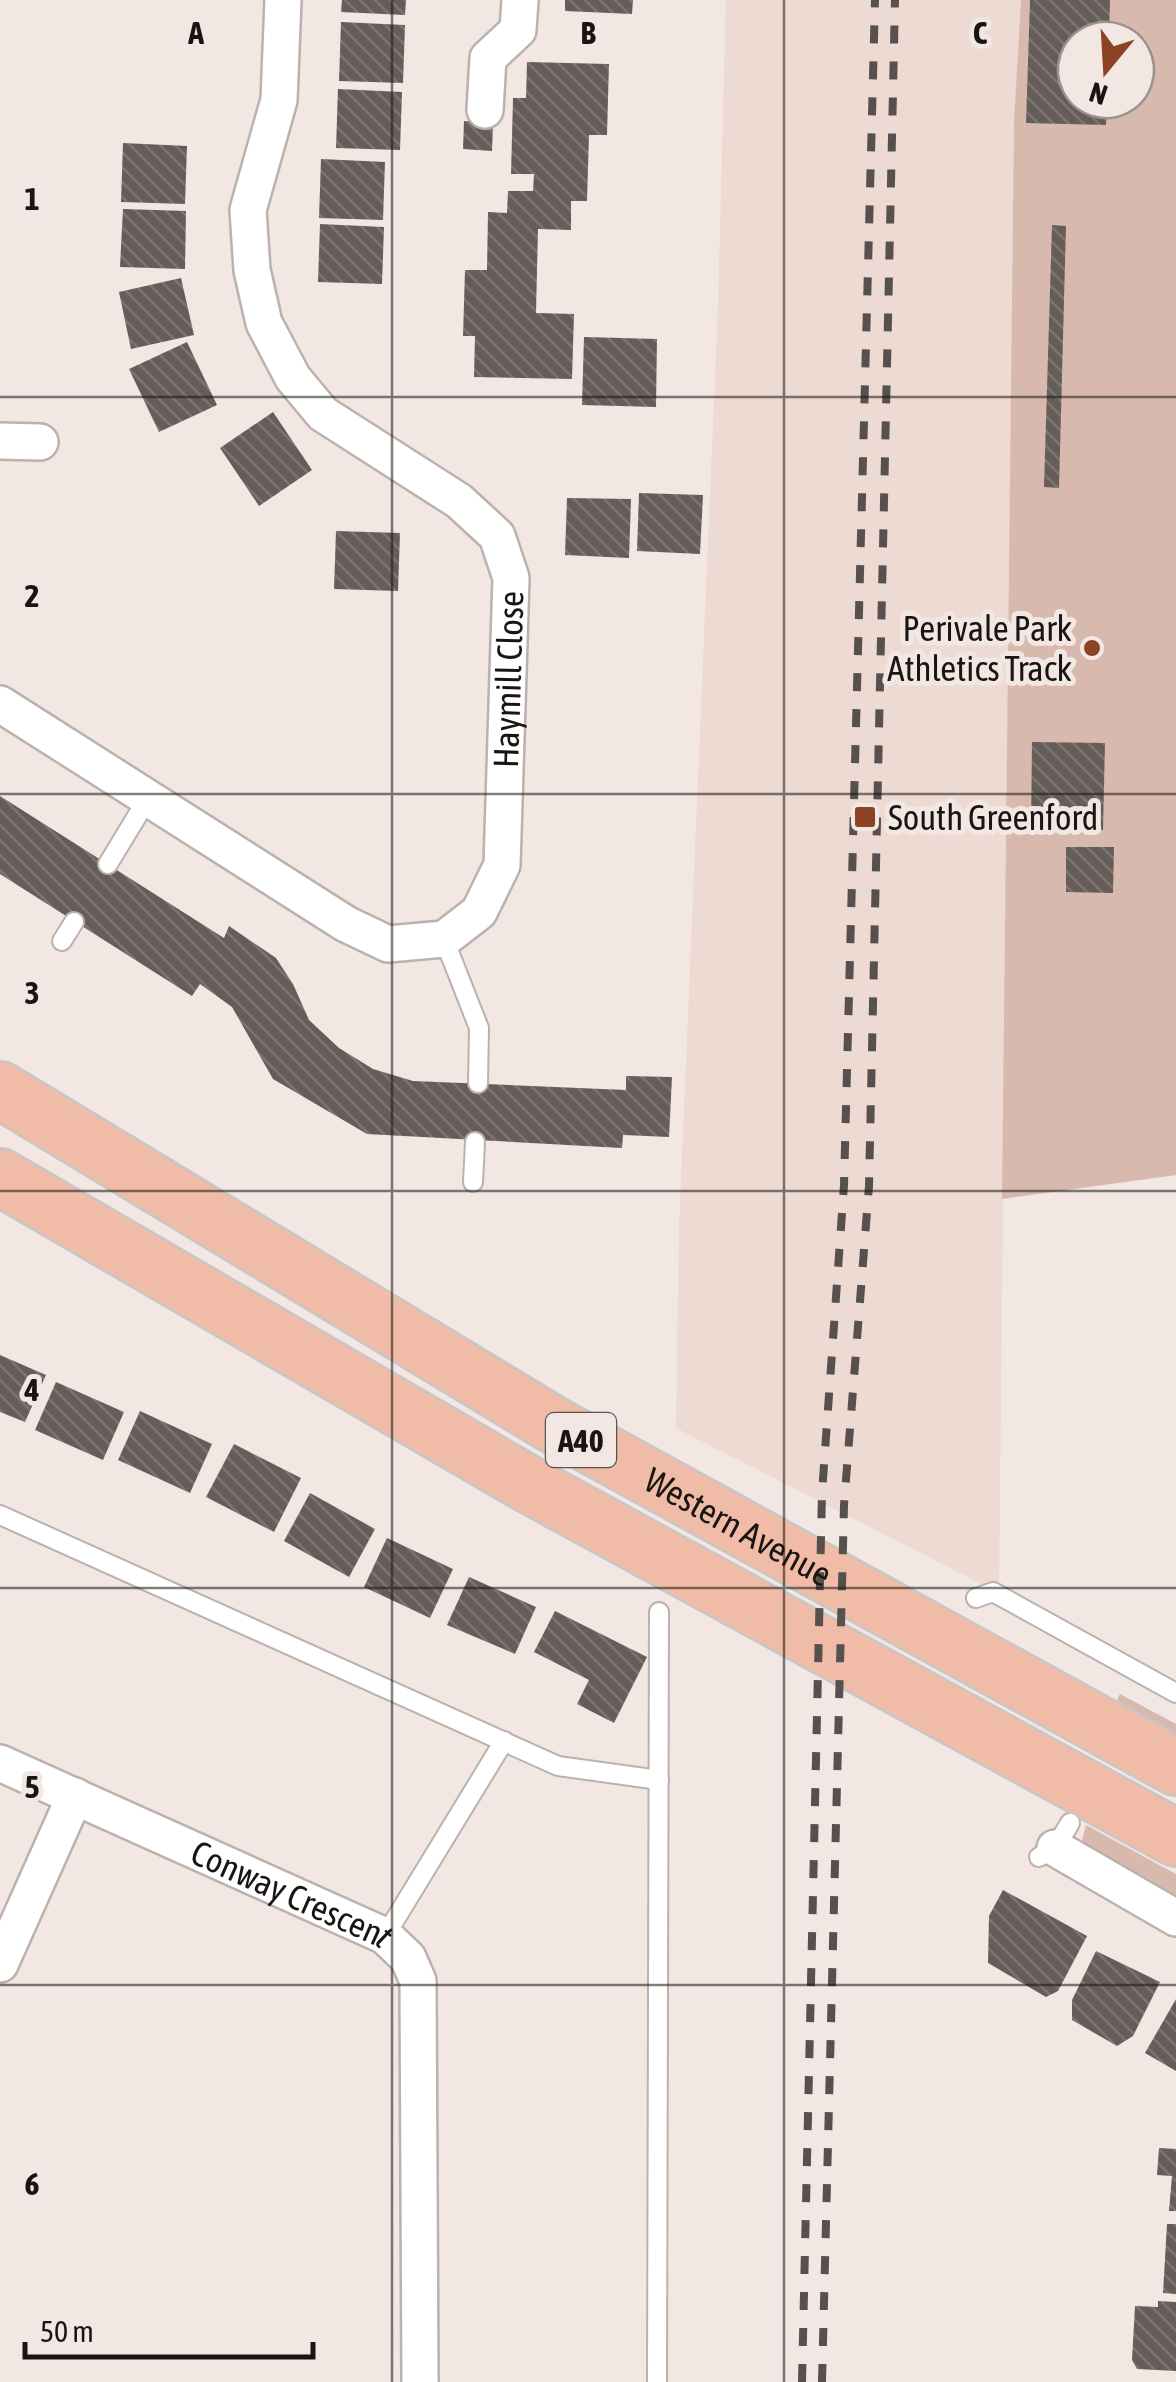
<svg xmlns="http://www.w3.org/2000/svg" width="1176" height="2382" viewBox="0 0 1176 2382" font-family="'Asap Condensed',sans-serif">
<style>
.built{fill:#eddad2}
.grass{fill:#d7b9ae;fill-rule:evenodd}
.building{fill:url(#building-back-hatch)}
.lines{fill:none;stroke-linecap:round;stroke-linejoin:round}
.lane-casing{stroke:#bbb1ad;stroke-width:22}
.street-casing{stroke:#bbb1ad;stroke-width:40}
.highway-casing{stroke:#c8c7c6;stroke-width:60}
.lane{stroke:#fff;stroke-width:18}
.street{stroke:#fff;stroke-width:35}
.highway{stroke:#f1bca7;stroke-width:55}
.rail{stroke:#56514e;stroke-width:8;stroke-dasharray:18 18;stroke-linecap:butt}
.grid{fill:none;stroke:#181513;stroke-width:2.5;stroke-opacity:0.55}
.poi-dot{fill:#8b4324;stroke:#f2e7e3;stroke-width:4}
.labels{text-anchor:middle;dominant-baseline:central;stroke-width:10;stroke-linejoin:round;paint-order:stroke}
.shield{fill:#f2e7e3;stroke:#595451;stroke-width:2.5}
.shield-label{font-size:32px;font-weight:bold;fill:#181513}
.poi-label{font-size:35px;fill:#181513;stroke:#f2e7e3;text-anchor:end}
.street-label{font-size:35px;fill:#181513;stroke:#f2e7e3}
.grid-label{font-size:32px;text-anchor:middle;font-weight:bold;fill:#181513;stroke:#f2e7e3;stroke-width:10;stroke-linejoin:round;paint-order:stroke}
</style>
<defs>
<pattern id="building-back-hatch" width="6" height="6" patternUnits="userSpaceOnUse" patternTransform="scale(2.5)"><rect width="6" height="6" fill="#665d59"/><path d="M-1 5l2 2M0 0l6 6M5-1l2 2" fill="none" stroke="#7b7471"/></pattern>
</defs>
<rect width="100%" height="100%" fill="#f2e7e3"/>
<path class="built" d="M726,0H1021L1014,121L999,1593L676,1428L679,1227L718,306Z"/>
<g class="grass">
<path d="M1021,0H1176V1175L1002,1199L1014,121ZM1076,40H1136V100H1076Z"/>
<path d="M1120,1694L1176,1724V1738L1115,1704Z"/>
<path d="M1086,1825L1176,1874V1899L1088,1850L1082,1840Z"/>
</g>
<g class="building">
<path d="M342,0H406L405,15L341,12Z"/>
<path d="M565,0H633L632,14L565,11Z"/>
<path d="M1030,0H1110L1109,40H1076V100H1107L1106,125L1026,123Z"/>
<path d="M341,22L405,25L403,83L339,81Z"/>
<path d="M527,62L609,64L607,135H589L587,201H571V230L538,229L536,313L574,314L572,379L474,377L475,336H463L465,270H487L488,212L507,213L508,191H533L534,174H511L513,98H526Z"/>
<path d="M338,89L402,92L400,150L336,148Z"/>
<path d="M464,121L493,122L492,151L463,149Z"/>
<path d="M123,143L187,146L185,204L121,202Z"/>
<path d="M321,159L385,162L383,220L319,218Z"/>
<path d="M123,209L186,211L185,269L120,267Z"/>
<path d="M320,224L384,227L382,284L318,282Z"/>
<path d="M1052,225L1066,226L1059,488L1044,487Z"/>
<path d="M181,278L194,335L131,349L119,292Z"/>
<path d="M584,337L657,339L656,407L582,405Z"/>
<path d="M187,342L217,405L159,432L129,369Z"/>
<path d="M273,412L312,470L259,506L220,448Z"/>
<path d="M639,493L703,495L700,554L637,551Z"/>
<path d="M567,498L631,499L629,558L565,555Z"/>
<path d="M336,531L400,533L398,591L334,589Z"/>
<path d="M1032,742L1105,743L1103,830L1031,829Z"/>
<path d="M0,796L224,938L229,926L276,958L293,984L309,1020L339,1048L373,1069L413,1081L626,1090V1076L672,1077L669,1137L623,1135L622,1148L367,1134L273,1079L232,1007L200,984L192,996L0,874Z"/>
<path d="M1066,847H1114L1113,893L1066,892Z"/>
<path d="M0,1355L46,1375L25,1422L0,1412Z"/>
<path d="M56,1382L124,1412L103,1460L35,1430Z"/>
<path d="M140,1411L212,1444L190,1493L118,1460Z"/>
<path d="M234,1444L301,1478L274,1532L206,1497Z"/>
<path d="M310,1493L375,1529L349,1577L284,1541Z"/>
<path d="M387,1538L453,1569L430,1618L364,1587Z"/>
<path d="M469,1577L536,1607L515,1654L447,1625Z"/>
<path d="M555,1611L647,1657L614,1723L577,1704L589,1680L534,1652Z"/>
<path d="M1003,1890L1087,1936L1058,1991L1046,1997L988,1963L989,1916Z"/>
<path d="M1096,1951L1160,1982L1133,2036L1117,2046L1072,2020V2000Z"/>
<path d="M1176,1999V2071L1145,2053Z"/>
<path d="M1159,2148L1176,2149V2211H1169L1172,2176L1157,2175Z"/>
<path d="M1167,2224H1176V2294L1163,2293Z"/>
<path d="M1158,2301L1176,2302V2371L1137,2369L1132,2360L1135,2306L1158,2307Z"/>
</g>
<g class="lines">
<g class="lane-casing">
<g id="lane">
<path d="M108,864L148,798"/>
<path d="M444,939L479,1028L478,1083"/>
<path d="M62,941L74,922"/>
<path d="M473,1182L475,1142"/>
<path d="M0,1515L558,1766L659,1780"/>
<path d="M976,1598L993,1592L1176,1693"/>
<path d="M1039,1857L1055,1848L1070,1823"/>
<path d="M385,1936L504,1741"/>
<path d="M657,2382L659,1612"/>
</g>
</g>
<g class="street-casing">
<g id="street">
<path d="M485,110L488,58L518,30L520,0"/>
<path d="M0,441L40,442"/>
<path id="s1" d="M0,704L346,924L388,944L444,939L479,912L502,865L511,578L497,536L459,501L323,414L293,378L264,323L252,270L248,210L279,100L283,0"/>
<path id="s2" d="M0,1763L385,1936L408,1958L418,1981L420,2382"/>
<path d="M1055,1848L1176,1918"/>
<path d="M0,1964L75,1796"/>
</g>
</g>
<g class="highway-casing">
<g id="highway">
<path id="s3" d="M0,1090L552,1424L1176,1767"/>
<path d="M0,1177L528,1484L1176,1838"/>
</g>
</g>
<use href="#lane" class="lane"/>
<use href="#street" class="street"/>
<use href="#highway" class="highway"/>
<g class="rail">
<path d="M802,2382L822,1493L844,1185L875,0"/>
<path d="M822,2382L844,1505L869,1186L895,0"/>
</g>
</g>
<path class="grid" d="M392,0V2382M784,0V2382M0,397H1176M0,794H1176M0,1191H1176M0,1588H1176M0,1985H1176"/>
<g class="poi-dot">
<circle cx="1092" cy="648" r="10"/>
<rect x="853" y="805" width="24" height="24" rx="5"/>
</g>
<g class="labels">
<rect class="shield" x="546" y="1413" width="70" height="54" rx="8"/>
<g class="shield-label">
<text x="581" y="1440">A40</text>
</g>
<g class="poi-label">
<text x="1072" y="628">Perivale Park<tspan x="1072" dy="40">Athletics Track</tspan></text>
<text x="888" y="817" text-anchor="start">South Greenford</text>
</g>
<g class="street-label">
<text stroke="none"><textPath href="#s1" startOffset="795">Haymill Close</textPath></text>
<text stroke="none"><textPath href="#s3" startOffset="858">Western Avenue</textPath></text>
<text stroke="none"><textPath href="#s2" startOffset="320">Conway Crescent</textPath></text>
</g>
</g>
<g class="grid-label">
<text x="196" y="44">A</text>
<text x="588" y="44">B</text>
<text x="980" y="44">C</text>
<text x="32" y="210">1</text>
<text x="32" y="607">2</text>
<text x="32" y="1004">3</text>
<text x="32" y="1401">4</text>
<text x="32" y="1798">5</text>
<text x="32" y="2195">6</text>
</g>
<g transform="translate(1106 70) rotate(198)"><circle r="48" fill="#f2e7e3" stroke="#9b9390" stroke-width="2.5"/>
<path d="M0-8L18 38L0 25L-18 38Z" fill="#8b4324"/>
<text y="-15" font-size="28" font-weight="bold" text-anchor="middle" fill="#181513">N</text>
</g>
<path d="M25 2342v15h288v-15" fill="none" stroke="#181513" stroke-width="5"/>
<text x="40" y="2342" font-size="30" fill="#181513" stroke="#f2e7e3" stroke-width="8" paint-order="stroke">50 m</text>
</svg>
